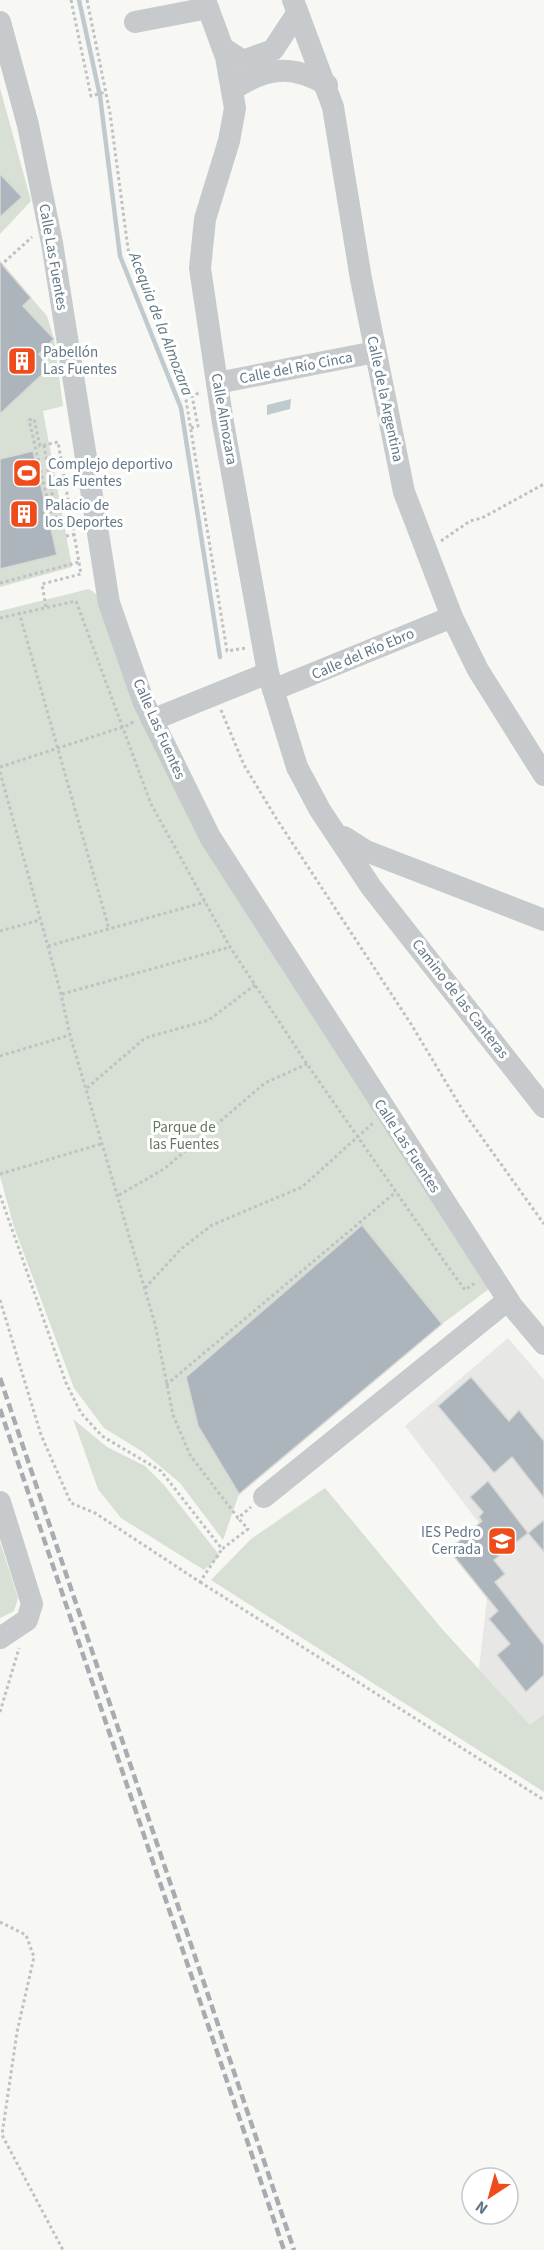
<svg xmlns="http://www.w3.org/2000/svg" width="544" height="2250" viewBox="0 0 544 2250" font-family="'Source Sans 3',sans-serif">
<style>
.built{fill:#e7e8e6}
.green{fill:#d8dfd4}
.water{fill:#bfcacf}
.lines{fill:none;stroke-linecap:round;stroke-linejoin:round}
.stream{stroke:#bfcacf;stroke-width:4.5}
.building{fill:#acb5bb;stroke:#d8d8d6;stroke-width:1.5}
.path{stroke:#bfc2c4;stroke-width:3;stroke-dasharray:3 3;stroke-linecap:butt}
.minor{stroke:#c6cacd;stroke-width:22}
.rail{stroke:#a6acb2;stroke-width:4.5;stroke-dasharray:9 4.5;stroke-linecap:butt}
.labels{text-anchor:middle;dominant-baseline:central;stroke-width:6;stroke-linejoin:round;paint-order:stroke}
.street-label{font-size:15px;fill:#637786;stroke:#fff}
.poi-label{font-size:15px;fill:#637786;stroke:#fff;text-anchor:start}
.park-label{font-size:15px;fill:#64785f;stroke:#fff}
.water-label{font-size:16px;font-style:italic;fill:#5f7983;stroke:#fff}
</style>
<rect width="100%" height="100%" fill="#f7f7f3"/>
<path class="built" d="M508,1338L544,1380V1714L530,1726L479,1669L487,1598L449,1550L479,1523L405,1426Z"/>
<g class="green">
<path d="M0,88L31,201L0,234Z"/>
<path d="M0,262L47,316L54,339L63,406L43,411L72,567L0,587Z"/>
<path d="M89,589L109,603L159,735L497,1283L442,1324L362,1226L186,1376L198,1426L239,1494L223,1540L180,1483L143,1452L104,1428L74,1388L14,1227L0,1176V611Z"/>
<path d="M73,1419L107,1447L145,1466L164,1485L220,1556L204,1570L121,1518L98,1489Z"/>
<path d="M325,1488L442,1629L530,1725L544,1714V1792L211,1580L251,1539Z"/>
<path d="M0,1542L18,1598L14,1611L0,1618Z"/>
</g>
<path class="water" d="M291,399L290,409L267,415V405Z"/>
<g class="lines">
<path class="stream" d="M79,0L100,96L120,256L181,408L220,657"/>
</g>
<g class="building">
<path d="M0,174L22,197L0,217Z"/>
<path d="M0,262L31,298L23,306L54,339L39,354L50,367L0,414Z"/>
<path d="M33,451L57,555L0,569V459Z"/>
<path d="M362,1225L442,1324L239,1494L198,1426L186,1377Z"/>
<path d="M471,1377L509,1421L519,1410L544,1441V1498L512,1457L494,1473L438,1406Z"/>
<path d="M488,1481L528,1533L494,1560L505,1574L495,1582L544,1645V1675L526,1692L497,1655L510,1644L489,1619L498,1611L449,1550L482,1521L479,1517L483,1512L470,1497Z"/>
<path d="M544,1520V1552L528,1533Z"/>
</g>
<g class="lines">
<g class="path">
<path d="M71,0L91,96L106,92"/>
<path d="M87,0L110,113L129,256L186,400L227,651L246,648"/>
<path d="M0,266L32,237"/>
<path d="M191,428L198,426L192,396L199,393"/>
<path d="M44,445L56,517L52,519"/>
<path d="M66,536L77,534"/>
<path d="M441,541L470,521L482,518L544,484"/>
<path d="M0,583L79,562"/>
<path d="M46,607L42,584L81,574L58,442L40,446L34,419L29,420L52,519L50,520"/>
<path d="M19,612L109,929"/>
<path d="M0,618L76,601L151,804L230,947L307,1064L449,1268L465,1290L475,1283"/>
<path d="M221,710L244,765L276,818L411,1024L465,1114L544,1224"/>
<path d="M0,767L129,725L134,721"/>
<path d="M0,772L61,994L70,1035L155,1324L173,1415L190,1455L238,1518L251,1507"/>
<path d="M0,931L40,920"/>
<path d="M48,946L205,902"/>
<path d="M62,994L230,947"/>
<path d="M0,1056L70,1035"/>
<path d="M87,1088L145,1038L209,1020L255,985"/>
<path d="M0,1174L101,1144"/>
<path d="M0,1195L66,1383L81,1413L102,1436L161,1471L222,1549L248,1529L238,1518"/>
<path d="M119,1195L164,1169L265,1083L307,1064"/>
<path d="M145,1288L181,1249L212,1225L302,1187L373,1123"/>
<path d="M0,1300L41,1435L71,1503L95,1513L200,1582L222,1549"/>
<path d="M166,1385L396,1192"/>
<path d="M200,1582L544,1800"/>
<path d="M0,1712L19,1648"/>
<path d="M0,1922L26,1935L34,1957L17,2032L2,2135L63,2250"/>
</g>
<g class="minor">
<path d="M205,0L226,57L235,108L229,141L205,219L200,268L222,417L268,673L297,767L320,810L371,887L544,1107"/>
<path d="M293,0L333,107L361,279L404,492L452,617L478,670L544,775"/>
<path d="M0,22L28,125L52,243L109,603L144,703L210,837L512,1306L544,1344"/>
<path d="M135,22L208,8"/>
<path d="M223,48L243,61L273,50L296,15"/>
<path d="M232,90C266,67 292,64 327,85"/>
<path d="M217,383L375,352"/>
<path d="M273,690L452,617"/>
<path d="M152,720L268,673"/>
<path d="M344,837L366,851L544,920"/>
<path d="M264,1497L508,1300"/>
<path d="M0,1502L32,1604L27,1620L0,1638"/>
</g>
<g class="rail">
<path d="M0,1378L294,2250"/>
<path d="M0,1409L284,2250"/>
</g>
</g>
<defs>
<g id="building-square" transform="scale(1.5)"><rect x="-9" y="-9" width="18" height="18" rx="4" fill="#f04b1a" stroke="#fff"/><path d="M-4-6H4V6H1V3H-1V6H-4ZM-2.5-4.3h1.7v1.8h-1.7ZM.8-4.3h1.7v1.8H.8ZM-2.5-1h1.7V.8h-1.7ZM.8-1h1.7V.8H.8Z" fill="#fff"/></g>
<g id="stadium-square" transform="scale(1.5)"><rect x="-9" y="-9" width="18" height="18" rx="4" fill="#f04b1a" stroke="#fff"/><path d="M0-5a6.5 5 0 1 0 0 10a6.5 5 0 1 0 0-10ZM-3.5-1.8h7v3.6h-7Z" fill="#fff"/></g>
<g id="school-square" transform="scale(1.5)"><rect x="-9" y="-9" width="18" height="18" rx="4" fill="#f04b1a" stroke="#fff"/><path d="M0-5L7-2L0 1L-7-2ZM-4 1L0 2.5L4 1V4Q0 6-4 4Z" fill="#fff"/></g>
</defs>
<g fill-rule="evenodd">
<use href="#building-square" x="22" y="361"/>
<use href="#stadium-square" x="27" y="473"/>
<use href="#building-square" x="24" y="514"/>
<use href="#school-square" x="502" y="1541"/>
</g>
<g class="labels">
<g class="street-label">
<text transform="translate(53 257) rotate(80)">Calle Las Fuentes</text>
<text transform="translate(296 368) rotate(-11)">Calle del Río Cinca</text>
<text transform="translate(385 399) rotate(78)">Calle de la Argentina</text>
<text transform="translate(224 419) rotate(80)">Calle Almozara</text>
<text transform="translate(363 654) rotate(-23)">Calle del Río Ebro</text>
<text transform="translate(159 729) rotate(66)">Calle Las Fuentes</text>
<text transform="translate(460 999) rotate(52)">Camino de las Canteras</text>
<text transform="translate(407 1146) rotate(57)">Calle Las Fuentes</text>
</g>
<g class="poi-label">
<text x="43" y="352">Pabellón<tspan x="43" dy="17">Las Fuentes</tspan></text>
<text x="48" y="464">Complejo deportivo<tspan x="48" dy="17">Las Fuentes</tspan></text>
<text x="45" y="505">Palacio de<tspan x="45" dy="17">los Deportes</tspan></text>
<text x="481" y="1532" text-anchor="end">IES Pedro<tspan x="481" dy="17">Cerrada</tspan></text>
</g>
<g class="park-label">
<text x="184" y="1127">Parque de<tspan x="184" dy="17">las Fuentes</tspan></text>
</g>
<g class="water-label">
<text transform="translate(161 324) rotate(69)">Acequia de la Almozara</text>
</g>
</g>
<g transform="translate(490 2196) rotate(216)"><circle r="28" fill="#ffffff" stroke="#c1c9cf" stroke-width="1.5"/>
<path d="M0-4.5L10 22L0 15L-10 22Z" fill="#f04b1a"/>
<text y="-9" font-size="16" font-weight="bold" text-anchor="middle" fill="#637786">N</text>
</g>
</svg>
